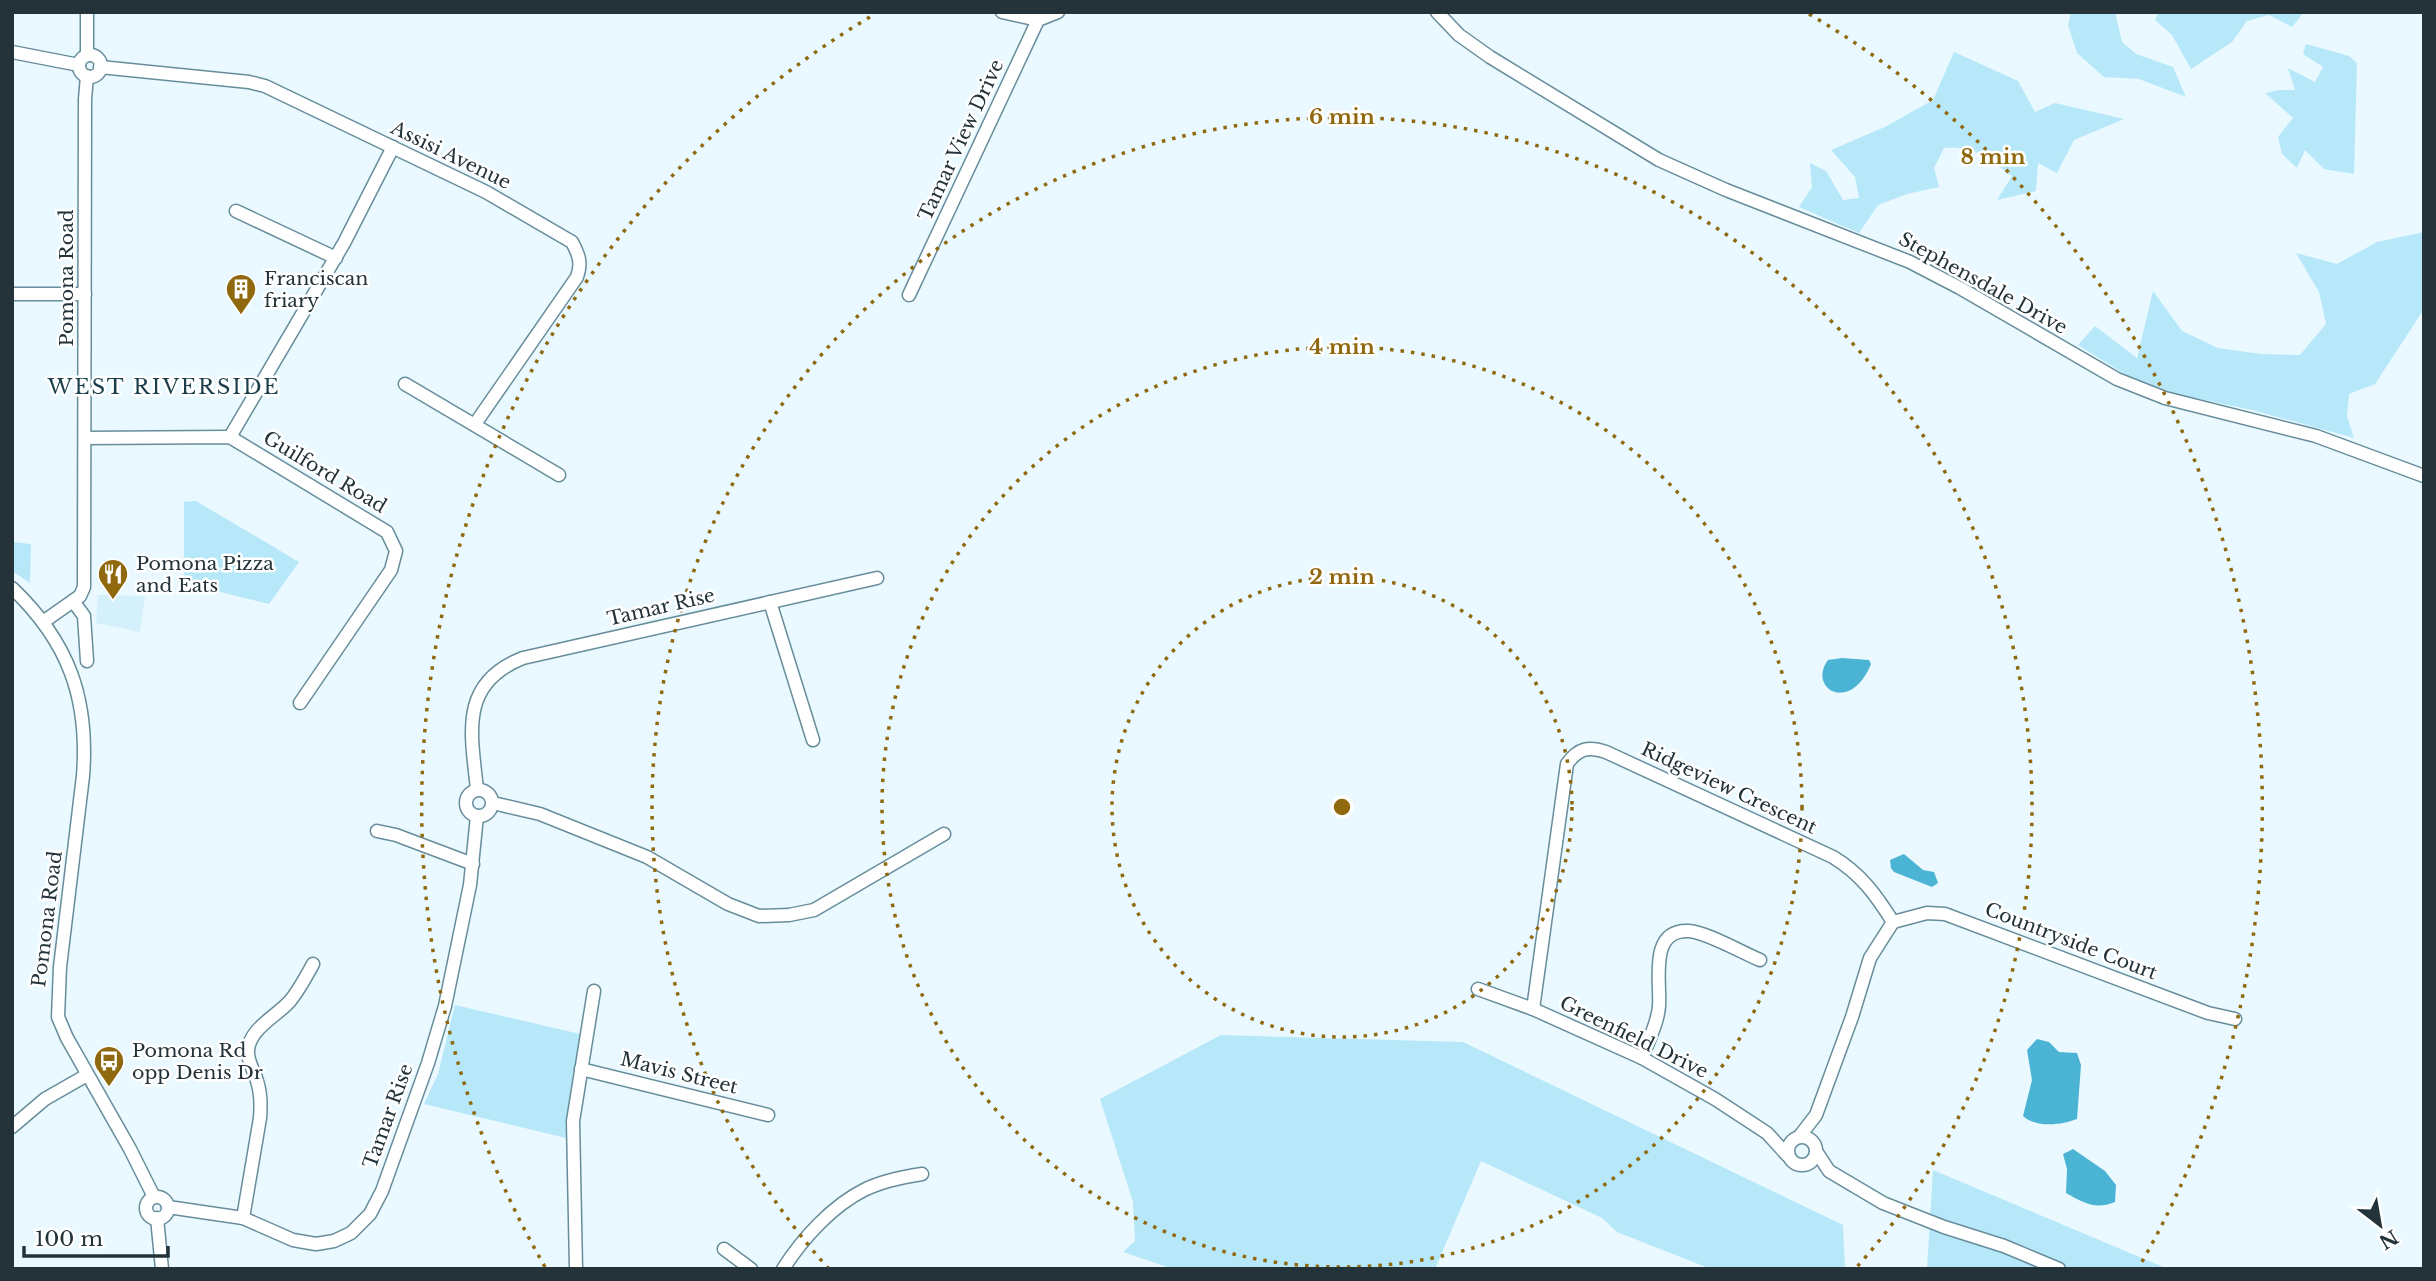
<svg xmlns="http://www.w3.org/2000/svg" width="2436" height="1281" viewBox="0 0 2436 1281" font-family="'Libre Baskerville',serif">
<style>
.built{fill:#d3f0fb}
.green{fill:#b7e8fa}
.water{fill:#4bb4d5}
.lines{fill:none;stroke-linecap:round;stroke-linejoin:round}
.minor-casing{stroke:#678d9b;stroke-width:15}
.minor{stroke:#fff;stroke-width:12}
.ring{fill:none;stroke:#90690f;stroke-width:3.5;stroke-dasharray:3.5 7}
.labels{text-anchor:middle;dominant-baseline:central;stroke-width:5;stroke-linejoin:round;paint-order:stroke}
.street-label{font-size:19px;fill:#233339;stroke:#fff}
.poi-label{font-size:19px;fill:#233339;stroke:#fff;text-anchor:start}
.neighbourhood-label{font-size:21px;letter-spacing:2px;fill:#1a3f4b;stroke:#fff}
.centre{fill:#90690f;stroke:#fff;stroke-width:3.5}
.ring-label{font-size:21px;text-anchor:middle;font-weight:bold;fill:#90690f;stroke:#fff;stroke-width:5;stroke-linejoin:round;paint-order:stroke}
</style>
<rect width="100%" height="100%" fill="#e9f9ff"/>
<path class="built" d="M98,595L145,596L140,632L96,623Z"/>
<g class="green">
<path d="M2071,12H2115L2122,42L2136,54L2173,67L2186,97L2139,79L2104,77L2077,53L2068,25Z"/>
<path d="M2159,12H2304L2292,27L2269,15L2247,21L2232,42L2191,69L2172,35L2155,20Z"/>
<path d="M2306,44L2349,56L2357,63L2354,174L2324,169L2305,150L2297,168L2282,154L2278,137L2293,118L2265,93L2280,90H2295L2288,68L2315,82L2323,67L2303,54Z"/>
<path d="M1954,52L2018,81L2035,112L2055,103L2124,119L2074,140L2057,173L2038,163L2036,191L1997,200L2012,176C1992,160 1971,144 1944,148L1934,168L1939,187L1907,194L1878,205L1859,233L1799,207L1812,187L1810,163L1826,171L1843,200L1859,198L1855,177L1831,150L1885,127L1933,100Z"/>
<path d="M2424,232V309L2375,384L2349,394L2347,416L2354,438L2252,410L2180,395L2128,376L2078,345L2095,326L2137,358L2153,291L2182,331L2218,348L2261,354L2300,355L2326,324L2319,292L2296,253L2337,264L2377,242Z"/>
<path d="M196,501L299,562L269,604L184,583V502Z"/>
<path d="M12,542L31,544L30,583L12,571Z"/>
<path d="M455,1005L580,1034L566,1138L424,1104L438,1074Z"/>
<path d="M1221,1035L1463,1042L1843,1225L1845,1269H1711L1617,1232L1602,1218L1481,1161L1435,1269H1173L1123,1252L1135,1241L1133,1202L1100,1099Z"/>
<path d="M1933,1170L2168,1269H1927Z"/>
</g>
<g class="water">
<path d="M1842,658L1869,660L1871,664C1850,715 1807,688 1828,660Z"/>
<path d="M1904,854L1923,870L1934,872L1938,883L1932,887L1894,872L1891,868L1890,860Z"/>
<path d="M2037,1039L2049,1042L2059,1052L2077,1053L2081,1065L2077,1119C2062,1125 2036,1128 2023,1116L2032,1080L2027,1050Z"/>
<path d="M2073,1149L2105,1171L2116,1185L2115,1202C2095,1210 2084,1203 2066,1193L2067,1169L2063,1154Z"/>
</g>
<g class="lines">
<g class="minor-casing">
<g id="minor">
<path d="M87,12V55"/>
<path d="M1002,12L1038,20"/>
<path d="M1437,12L1459,35L1490,57L1659,160L1726,190L1910,262L1960,288L2117,379L2165,398L2316,436L2424,476"/>
<path d="M12,52L79,65"/>
<circle cx="90" cy="66" r="11"/>
<path d="M100,67L249,82L265,86L486,192L572,242C579,255 582,263 577,277L475,424"/>
<path d="M236,211L336,258"/>
<path d="M12,294H85"/>
<path d="M909,295L1038,20L1058,12"/>
<path d="M405,384L559,475"/>
<path d="M230,437L344,243L393,147"/>
<path d="M85,438L230,437L387,532L396,551L391,570L300,703"/>
<path d="M12,588C69,642 89,699 83,776L60,967L58,1017L67,1038L130,1149L154,1197"/>
<path d="M73,601L84,616L87,661"/>
<path d="M770,602L813,740"/>
<path d="M43,622L80,596L84,587L85,99L87,76"/>
<path d="M477,789C471,733 459,683 523,658L877,578"/>
<circle cx="479" cy="803" r="13"/>
<path d="M493,803L540,814L647,857L728,904L759,916L789,915L814,910L944,834"/>
<path d="M377,831L396,835L473,864"/>
<path d="M1893,922L1927,913L1945,914L2208,1013L2235,1019"/>
<path d="M1478,989L1533,1009L1642,1058L1715,1099L1767,1133L1788,1156"/>
<path d="M1533,1009L1567,764C1578,748 1589,746 1606,752L1833,857C1861,874 1876,895 1893,922"/>
<path d="M1642,1058C1648,1041 1658,1023 1659,1006C1661,982 1648,929 1689,931C1706,932 1743,953 1760,960"/>
<path d="M581,1069L768,1115"/>
<path d="M12,1127L45,1099L87,1075"/>
<circle cx="1802" cy="1151" r="14"/>
<path d="M1799,1137L1816,1115L1852,1017L1870,958L1893,922"/>
<path d="M1816,1151L1829,1171L1883,1203L1944,1227L2004,1246L2059,1269"/>
<circle cx="157" cy="1208" r="11"/>
<path d="M168,1207L243,1218L293,1240L316,1244L334,1241L351,1233L370,1214L382,1191L428,1063L445,1006L470,885L477,816"/>
<path d="M157,1218L162,1269"/>
<path d="M243,1218L260,1118C261,1106 261,1093 257,1081C254,1070 247,1061 248,1050C250,1028 277,1016 290,1001C299,990 306,977 313,964"/>
<path d="M724,1249L751,1269"/>
<path d="M576,1269L573,1121L594,991"/>
<path d="M783,1269C802,1239 832,1206 864,1190C882,1181 902,1177 922,1174"/>
</g>
</g>
<use href="#minor" class="minor"/>
</g>
<g class="ring">
<circle cx="1342" cy="807" r="230"/>
<circle cx="1342" cy="807" r="460"/>
<path d="M829 1269A690 690 0 1 1 1855 1269"/>
<path d="M545 1267A920 920 0 0 1 875 14M1809 14A920 920 0 0 1 2139 1267"/>
</g>
<defs>
<g id="building-pin" transform="scale(1.575)"><path d="M0 17L-7.5 6A9.5 9.5 0 1 1 7.5 6Z" fill="#90690f" stroke="#fff"/><path d="M-4-6H4V6H1V3H-1V6H-4ZM-2.5-4.3h1.7v1.8h-1.7ZM.8-4.3h1.7v1.8H.8ZM-2.5-1h1.7V.8h-1.7ZM.8-1h1.7V.8H.8Z" fill="#fff"/></g>
<g id="restaurant-pin" transform="scale(1.575)"><path d="M0 17L-7.5 6A9.5 9.5 0 1 1 7.5 6Z" fill="#90690f" stroke="#fff"/><path d="M-5-6h1v4h1v-4h1v4h1v-4h1v5L-1.5 .5V6h-2V.5L-5-1ZM5-6V6H3V1.5H1.5Q1.5-4 5-6Z" fill="#fff"/></g>
<g id="bus-pin" transform="scale(1.575)"><path d="M0 17L-7.5 6A9.5 9.5 0 1 1 7.5 6Z" fill="#90690f" stroke="#fff"/><path d="M-5-6H5V4H4V6H2V4H-2V6H-4V4H-5ZM-3.5-4V0h7V-4ZM-3.5 1.2v1.5H-2V1.2ZM2 1.2v1.5H3.5V1.2Z" fill="#fff"/></g>
</defs>
<g fill-rule="evenodd">
<use href="#building-pin" x="241" y="289"/>
<use href="#restaurant-pin" x="113" y="574"/>
<use href="#bus-pin" x="109" y="1061"/>
</g>
<g class="labels">
<g class="street-label">
<text transform="translate(961 140) rotate(-65)">Tamar View Drive</text>
<text transform="translate(451 155) rotate(26)">Assisi Avenue</text>
<text transform="translate(66 278) rotate(-90)">Pomona Road</text>
<text transform="translate(1983 283) rotate(29)">Stephensdale Drive</text>
<text transform="translate(325 472) rotate(31)">Guilford Road</text>
<text transform="translate(661 607) rotate(-13)">Tamar Rise</text>
<text transform="translate(1729 788) rotate(25)">Ridgeview Crescent</text>
<text transform="translate(47 919) rotate(-83)">Pomona Road</text>
<text transform="translate(2071 941) rotate(21)">Countryside Court</text>
<text transform="translate(1634 1037) rotate(26)">Greenfield Drive</text>
<text transform="translate(679 1073) rotate(14)">Mavis Street</text>
<text transform="translate(388 1116) rotate(-70)">Tamar Rise</text>
</g>
<g class="poi-label">
<text x="264" y="278">Franciscan<tspan x="264" dy="22">friary</tspan></text>
<text x="136" y="563">Pomona Pizza<tspan x="136" dy="22">and Eats</tspan></text>
<text x="132" y="1050">Pomona Rd<tspan x="132" dy="22">opp Denis Dr</tspan></text>
</g>
<g class="neighbourhood-label">
<text x="164" y="387">WEST RIVERSIDE</text>
</g>
</g>
<circle cx="1342" cy="807" r="10" class="centre"/>
<g class="ring-label">
<text x="1342" y="124">6 min</text>
<text x="1993" y="164">8 min</text>
<text x="1342" y="354">4 min</text>
<text x="1342" y="584">2 min</text>
</g>
<rect width="2436" height="1281" fill="none" stroke="#233339" stroke-width="28"/>
<g transform="translate(2380 1225) rotate(149)" stroke="#ffffff" stroke-width="5" paint-order="stroke">
<path d="M0-5L12 26L0 18L-12 26Z" fill="#233339"/>
<text y="-10" font-size="19" font-weight="bold" text-anchor="middle" fill="#233339">N</text>
</g>
<path d="M24 1246v10h144v-10" fill="none" stroke="#233339" stroke-width="3.5"/>
<text x="35" y="1246" font-size="21" fill="#233339" stroke="#ffffff" stroke-width="5" paint-order="stroke">100 m</text>
</svg>
